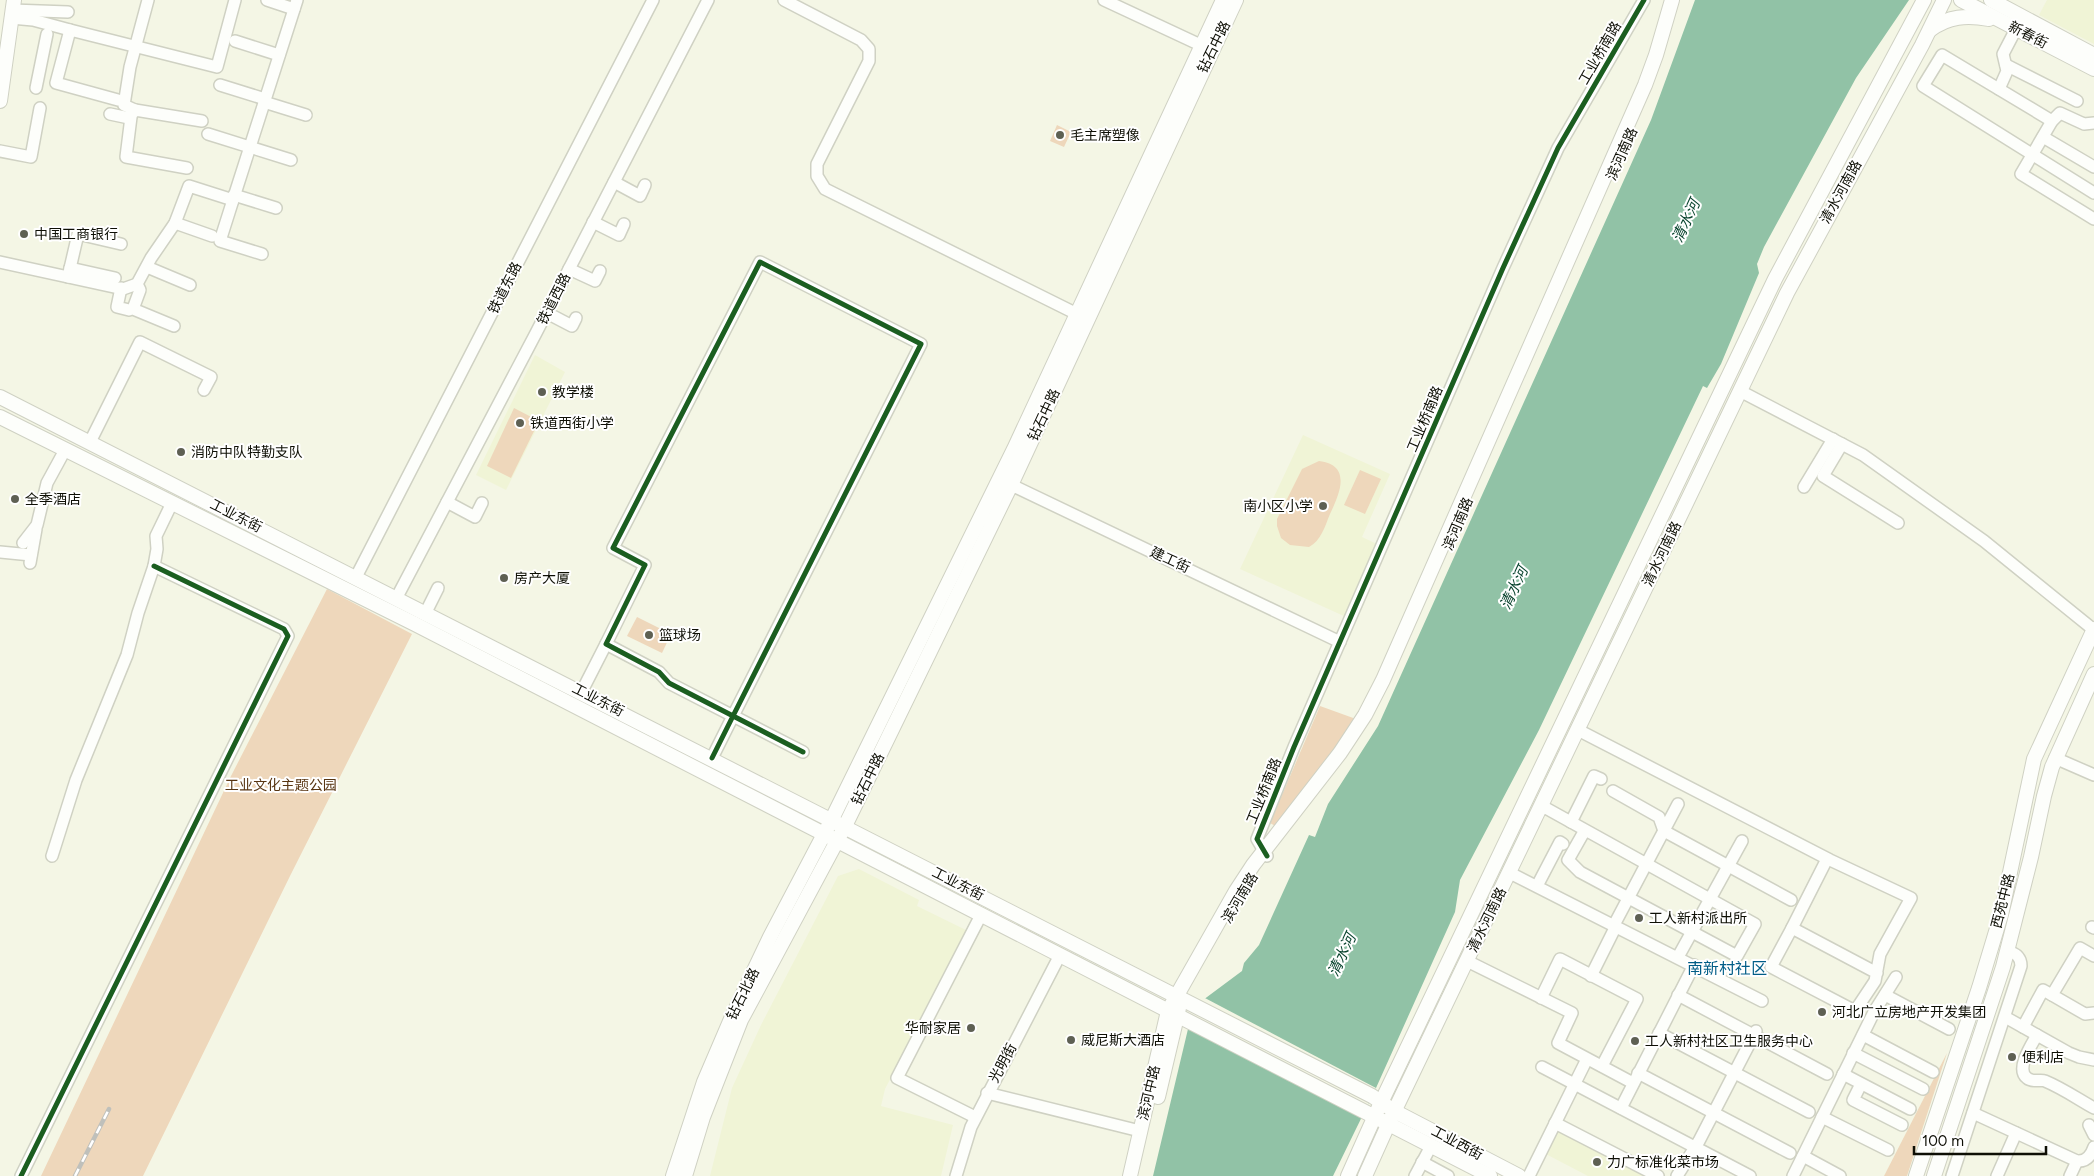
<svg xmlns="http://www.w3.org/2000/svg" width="2094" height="1176" viewBox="0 0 2094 1176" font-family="Figtree,'Noto Sans SC',sans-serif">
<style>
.built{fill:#f0f4d6}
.green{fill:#eed7bb}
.water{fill:#91c2a6}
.pier{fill:#f4f6e5}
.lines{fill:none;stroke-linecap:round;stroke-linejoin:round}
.minor-casing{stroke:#cfd1c3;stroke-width:14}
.major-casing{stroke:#cfd1c3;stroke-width:16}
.minor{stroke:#fdfefb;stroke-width:11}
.major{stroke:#fdfefb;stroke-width:14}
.rail-casing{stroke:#bfc0bb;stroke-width:4.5}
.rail{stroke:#fff;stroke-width:2.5;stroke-dasharray:8;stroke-linecap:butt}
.cycleway-casing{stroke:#fff;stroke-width:8}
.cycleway{stroke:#1b5e20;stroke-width:5}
.poi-dot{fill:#5e6053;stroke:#fff;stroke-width:2}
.labels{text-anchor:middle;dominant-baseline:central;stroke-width:4;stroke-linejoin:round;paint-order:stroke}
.street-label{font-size:14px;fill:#0e0f05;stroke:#fff}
.poi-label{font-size:14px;fill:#0e0f05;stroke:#fff;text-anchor:start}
.park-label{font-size:14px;fill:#583512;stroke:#fff}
.water-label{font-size:15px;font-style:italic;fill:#09442e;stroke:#fff}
.quarter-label{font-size:16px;fill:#015d87;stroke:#fff}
</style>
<rect width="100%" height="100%" fill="#f4f6e5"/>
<g class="built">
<path d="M2047,0H2094V44L2039,15Z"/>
<path d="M535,355L565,372L506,490L476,475Z"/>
<path d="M1303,435L1390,474L1362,537L1379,545L1346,617L1240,569Z"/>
<path d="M859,869L919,900L917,906L968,931L885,1089L881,1106L953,1125L941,1176H710L732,1088L761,1025L838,876Z"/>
<path d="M1555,1127L1650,1176H1588L1542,1152Z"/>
</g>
<g class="green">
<path d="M1057,125L1071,132L1064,147L1050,141Z"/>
<path d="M514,408L539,421L511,478L487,466Z"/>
<path d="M1319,461C1353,465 1339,495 1330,514C1325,526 1321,541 1309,547L1290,545L1281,538L1277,526V519L1302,469Z"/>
<path d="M1360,470L1381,479L1365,514L1344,505Z"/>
<path d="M327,589L412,634L291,874L143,1176H41L231,776Z"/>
<path d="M637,617L671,634L662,653L627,636Z"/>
<path d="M1320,706L1356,719L1323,767L1277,827L1270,823Z"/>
<path d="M1947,1053L1907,1176H1884Z"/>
</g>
<path class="water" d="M1695,0H1909L1856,78L1764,247L1757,264L1759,273L1721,364L1707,388L1703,386L1539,730L1460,880L1455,912L1376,1088L1333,1176H1153L1188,1029L1203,1000L1242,971L1244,963L1259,945L1309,835L1315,837L1328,804L1378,726L1651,120Z"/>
<path class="pier" d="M1203,997L1376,1088L1362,1117L1187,1025Z"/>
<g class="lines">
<g class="minor-casing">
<g id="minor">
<path d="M267,0L294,9"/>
<path d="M784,0L861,40L869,49V61L817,164V176L825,189L1083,317"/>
<path d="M1104,0L1209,49"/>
<path d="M12,10L68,12"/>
<path d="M11,18L33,20L70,30"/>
<path d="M235,41L279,55"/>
<path d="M2006,65L2077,101"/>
<path d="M220,85L265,99"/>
<path d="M36,88L47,34"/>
<path d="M1999,89L2007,71L2003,54L2016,29"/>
<path d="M118,100L56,83L70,30L217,67L235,0"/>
<path d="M264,102L306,115"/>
<path d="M135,110L124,105L130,67L148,0"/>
<path d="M110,114L129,118L135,110L202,121"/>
<path d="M131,117L126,157L187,168"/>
<path d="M2052,121L1942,55L1923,86L2094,193"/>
<path d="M2094,123L2084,124L2060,113L2052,121L2021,174L2094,219"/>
<path d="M208,134L291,160"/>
<path d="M2043,137L2094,167"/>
<path d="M0,151L31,157L40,108"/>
<path d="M614,182L640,196L645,185"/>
<path d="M234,195L276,208"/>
<path d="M233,200L220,241L262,254"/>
<path d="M593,222L619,235L624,224"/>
<path d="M175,223L212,236"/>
<path d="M0,262L123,289L137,284L151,258L175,223L189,186L233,200L297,0"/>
<path d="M147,267L190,285"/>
<path d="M70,268L115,278"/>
<path d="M569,269L595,281L600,271"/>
<path d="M68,277L78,234L121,244"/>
<path d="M137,284L140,290L133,309L174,326"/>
<path d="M121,288L117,307L129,310"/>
<path d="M547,313L572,326L576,318"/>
<path d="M1740,391L1863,455L1984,541L2094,630"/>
<path d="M90,442L140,342L211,377L204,390"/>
<path d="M1842,444L1823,476L1898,523"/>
<path d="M1003,481L1340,642"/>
<path d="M1804,487L1833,439"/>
<path d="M447,502L475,517L482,503"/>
<path d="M23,543L37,525L47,483L65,450"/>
<path d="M0,552L31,555"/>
<path d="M30,563L36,529"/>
<path d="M356,577L653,0"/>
<path d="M397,597L536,333L708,0"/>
<path d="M426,612L438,588"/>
<path d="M582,691L606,644"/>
<path d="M1578,730L1830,860L1911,898L1880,954L1875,981L1855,1011L1771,967L1792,928L1877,973"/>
<path d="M712,758L733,716L921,344L760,262L613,548L645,565L606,644L659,672L669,683L803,752"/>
<path d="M2055,758L2094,775"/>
<path d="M1613,791L1659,817L1664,831L1791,900"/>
<path d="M1542,806L1755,924L1737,956L1580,872L1568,860L1585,830"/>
<path d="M1571,822L1594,776L1601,779"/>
<path d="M52,856L76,780L127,655L138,613L154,566L157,549L156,536L172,503"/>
<path d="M1267,856L1257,839L1294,747L1503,268L1558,148L1644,0"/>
<path d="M1510,873L1762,1001"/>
<path d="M1537,886L1560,842L1563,844"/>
<path d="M1614,925L1678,804"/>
<path d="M2092,927L2094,928"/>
<path d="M1792,928L1827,859"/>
<path d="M2094,956L2080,948L2052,995L2085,1014L2094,1013"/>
<path d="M1678,957L1742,841"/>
<path d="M1467,961L1572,1013L1558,1043L1633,1083"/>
<path d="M1591,976L1616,926"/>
<path d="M1678,995L1827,1074"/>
<path d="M1885,995L1949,1029"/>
<path d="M1541,998L1560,959L1637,999L1602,1066"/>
<path d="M2005,1017L2069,1053L2079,1057L2094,1060"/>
<path d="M2023,1027L2043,990L2052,995"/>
<path d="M1659,1033L1809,1112"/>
<path d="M1863,1035L1933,1072"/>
<path d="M2037,1035C2032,1044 2015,1069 2027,1078C2033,1083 2040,1079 2045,1081C2062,1088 2078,1099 2094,1108"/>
<path d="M1853,1053L1923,1089"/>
<path d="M1542,1067L1750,1176"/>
<path d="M1638,1073L1790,1153"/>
<path d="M1843,1074L1910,1109"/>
<path d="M1861,1084L1853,1100L1902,1125"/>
<path d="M987,1093L1140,1131"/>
<path d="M1621,1108L1694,965"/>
<path d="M1973,1113L2077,1161C2086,1162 2091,1156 2094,1147"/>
<path d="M975,1117L897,1078L981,915"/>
<path d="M1822,1117L1888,1150"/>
<path d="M1555,1123L1658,1176"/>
<path d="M2089,1125L2094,1135"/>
<path d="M1803,1156L1840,1176"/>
<path d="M1422,1162L1448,1176"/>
<path d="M21,1176L288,636L284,629L154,566"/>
<path d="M956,1176L971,1127L1060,955"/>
<path d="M1415,1176L1431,1146"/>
<path d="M1529,1176L1585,1063"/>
<path d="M1677,1176L1699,1141L1756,1031"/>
<path d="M1793,1176L1874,1012L1896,977"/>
<path d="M1952,1176L2021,966C2021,956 2015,953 2007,951"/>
<path d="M1997,1176L2016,1133"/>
<path d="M2070,1176L2077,1161"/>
</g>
</g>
<g class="major-casing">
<g id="major">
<path d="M1961,0L2094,69"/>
<path d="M1991,0L2094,55"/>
<path d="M1930,30C1948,16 1967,15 1989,19"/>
<path d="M0,101L14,0"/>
<path d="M0,397C458,628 915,861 1372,1096L1394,1111L1519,1176"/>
<path d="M0,417L415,624L1490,1176"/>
<path d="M1158,1097L1179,1008"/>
<path d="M673,1176L704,1082L731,1019L770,937L832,819L1015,447L1223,0"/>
<path d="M685,1176L703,1117L741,1020L845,826L1011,485L1236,0"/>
<path d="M1130,1176L1168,1011L1236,891L1253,865L1340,753L1365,715L1383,680L1645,85L1656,55L1672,0"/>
<path d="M1348,1176L1378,1109L1775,279L1924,0"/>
<path d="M1365,1176L1392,1116L1787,293L1922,45L1944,0"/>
<path d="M1916,1176L1979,988L2001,915L2034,759L2094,629"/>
<path d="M1934,1176L2003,967L2031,857L2044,796L2052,767L2094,674"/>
</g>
</g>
<use href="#minor" class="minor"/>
<use href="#major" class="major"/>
<g class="rail-casing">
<path id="rail" d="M75,1176L109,1109"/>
</g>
<use href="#rail" class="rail"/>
<g class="cycleway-casing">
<g id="cycleway">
<path d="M712,758L733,716L921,344L760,262L613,548L645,565L606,644L659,672L669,683L803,752"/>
<path d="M1267,856L1257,839L1294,747L1503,268L1558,148L1644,0"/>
<path d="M21,1176L288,636L284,629L154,566"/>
</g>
</g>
<use href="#cycleway" class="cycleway"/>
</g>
<g class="poi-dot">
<circle cx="1060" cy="135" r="5"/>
<circle cx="24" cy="234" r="5"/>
<circle cx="542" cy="392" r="5"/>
<circle cx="520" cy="423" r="5"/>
<circle cx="181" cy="452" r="5"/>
<circle cx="15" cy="499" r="5"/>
<circle cx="1323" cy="506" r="5"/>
<circle cx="504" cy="578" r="5"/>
<circle cx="649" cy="635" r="5"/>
<circle cx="1639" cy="918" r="5"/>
<circle cx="1822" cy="1012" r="5"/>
<circle cx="971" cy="1028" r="5"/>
<circle cx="1071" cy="1040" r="5"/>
<circle cx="1635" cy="1041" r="5"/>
<circle cx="2012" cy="1057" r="5"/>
<circle cx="1597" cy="1162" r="5"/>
</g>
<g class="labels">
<g class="street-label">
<text transform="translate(2028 35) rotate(27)">新春街</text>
<text transform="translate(1214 47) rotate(-64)">钻石中路</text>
<text transform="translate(1600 53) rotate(-60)">工业桥南路</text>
<text transform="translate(1622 154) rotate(-66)">滨河南路</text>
<text transform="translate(1841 192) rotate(-61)">清水河南路</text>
<text transform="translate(505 288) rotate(-63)">铁道东路</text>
<text transform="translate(554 299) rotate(-63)">铁道西路</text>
<text transform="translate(1044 415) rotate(-65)">钻石中路</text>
<text transform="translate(1425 419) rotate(-67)">工业桥南路</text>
<text transform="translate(236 516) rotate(27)">工业东街</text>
<text transform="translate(1458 524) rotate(-67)">滨河南路</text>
<text transform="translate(1662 554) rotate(-64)">清水河南路</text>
<text transform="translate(1170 560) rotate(25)">建工街</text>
<text transform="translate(598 700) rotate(27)">工业东街</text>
<text transform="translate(868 779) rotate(-64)">钻石中路</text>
<text transform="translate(1264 791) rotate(-68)">工业桥南路</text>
<text transform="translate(958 884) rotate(27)">工业东街</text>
<text transform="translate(1240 898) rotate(-59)">滨河南路</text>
<text transform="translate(2003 901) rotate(-76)">西苑中路</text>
<text transform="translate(1487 920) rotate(-64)">清水河南路</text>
<text transform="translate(743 994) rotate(-64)">钻石北路</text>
<text transform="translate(1003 1063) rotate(-62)">光明街</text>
<text transform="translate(1149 1093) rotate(-77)">滨河中路</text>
<text transform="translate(1457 1143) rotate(28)">工业西街</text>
</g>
<g class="poi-label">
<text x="1070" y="135">毛主席塑像</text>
<text x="34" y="234">中国工商银行</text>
<text x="552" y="392">教学楼</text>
<text x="530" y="423">铁道西街小学</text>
<text x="191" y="452">消防中队特勤支队</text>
<text x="25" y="499">全季酒店</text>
<text x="1313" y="506" text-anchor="end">南小区小学</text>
<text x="514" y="578">房产大厦</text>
<text x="659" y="635">篮球场</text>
<text x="1649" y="918">工人新村派出所</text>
<text x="1832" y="1012">河北广立房地产开发集团</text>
<text x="961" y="1028" text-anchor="end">华耐家居</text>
<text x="1081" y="1040">威尼斯大酒店</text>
<text x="1645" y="1041">工人新村社区卫生服务中心</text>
<text x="2022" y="1057">便利店</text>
<text x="1607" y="1162">力广标准化菜市场</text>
</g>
<g class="park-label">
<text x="281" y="785">工业文化主题公园</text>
</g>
<g class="water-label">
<text transform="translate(1686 221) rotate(-65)">清水河</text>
<text transform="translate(1514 588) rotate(-65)">清水河</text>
<text transform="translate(1342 955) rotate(-65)">清水河</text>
</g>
<g class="quarter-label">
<text x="1727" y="968">南新村社区</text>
</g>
</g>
<path d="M1914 1146v8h132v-8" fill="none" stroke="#0e0f05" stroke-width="2.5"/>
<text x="1922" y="1146" font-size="15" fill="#0e0f05" stroke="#ffffff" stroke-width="4" paint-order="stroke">100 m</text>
</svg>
